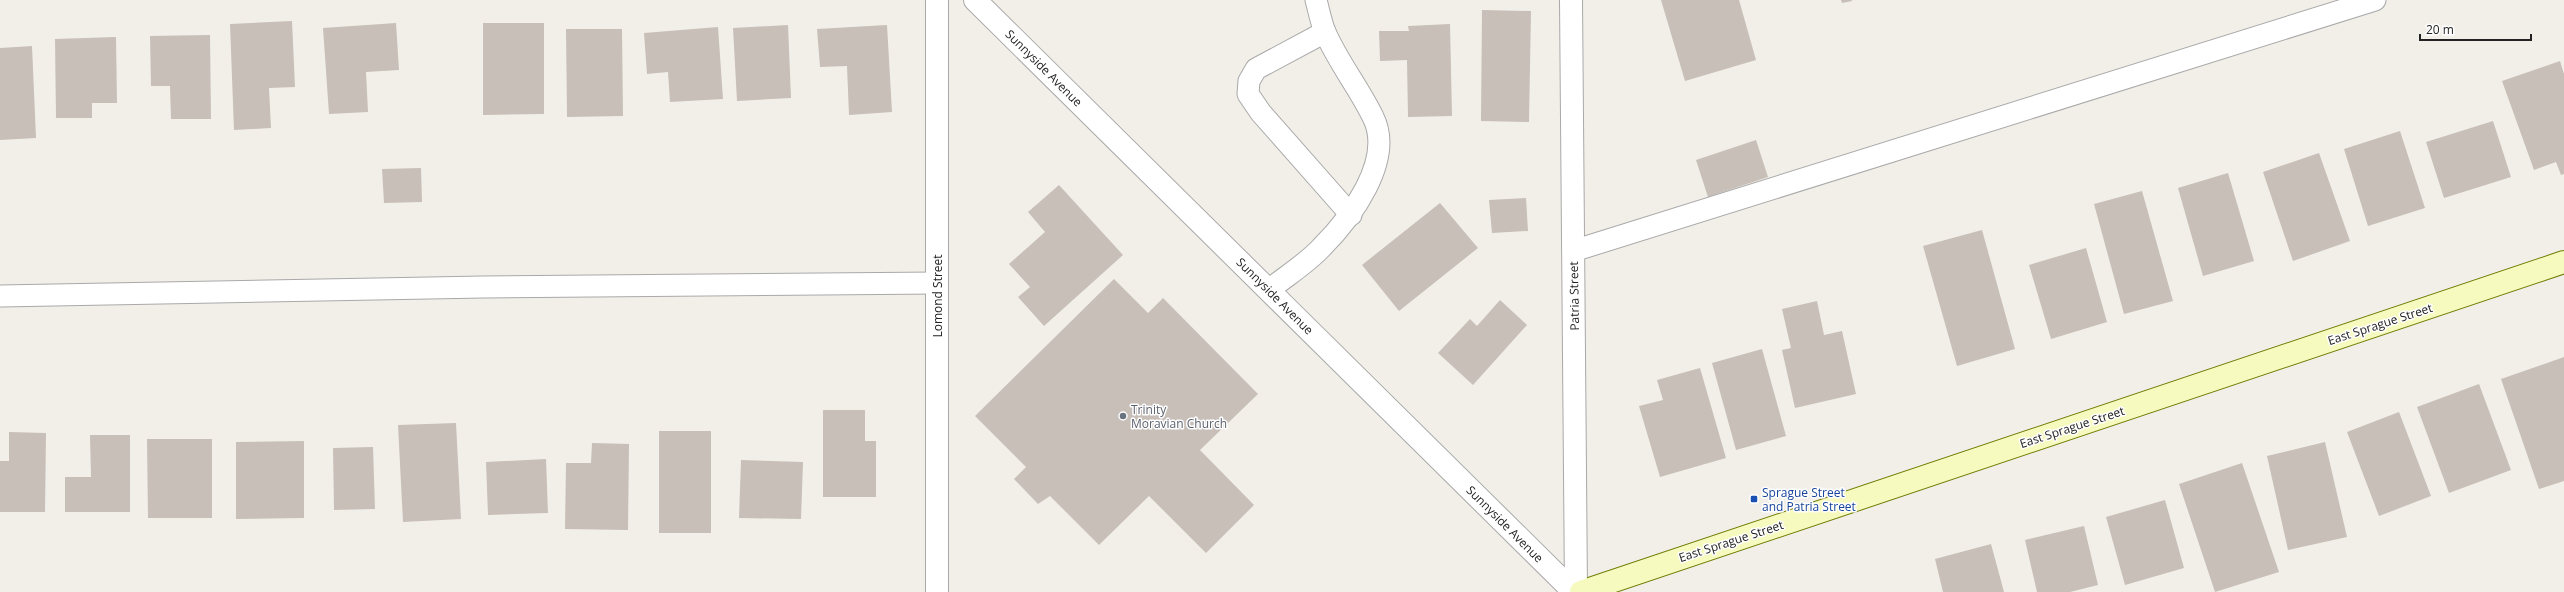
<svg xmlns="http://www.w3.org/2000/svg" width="2564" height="592" viewBox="0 0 2564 592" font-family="'Open Sans',sans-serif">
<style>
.building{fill:#c7bfb8}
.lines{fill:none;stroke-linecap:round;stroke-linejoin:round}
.lane-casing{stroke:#a9a9a9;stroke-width:23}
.street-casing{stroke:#a9a9a9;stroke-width:24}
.secondary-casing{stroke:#707d05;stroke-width:24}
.lane{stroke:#fff;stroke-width:21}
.street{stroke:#fff;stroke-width:22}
.secondary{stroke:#f7fabf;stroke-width:22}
.worship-dot{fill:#6b7280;stroke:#fff;stroke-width:1.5}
.transit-dot{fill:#1a4fb4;stroke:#fff;stroke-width:1.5}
.labels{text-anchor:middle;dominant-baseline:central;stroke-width:3;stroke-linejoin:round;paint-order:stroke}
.street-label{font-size:12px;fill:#222;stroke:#fff}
.worship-label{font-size:12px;fill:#5b616d;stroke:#fff;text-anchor:start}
.transit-label{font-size:12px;fill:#164399;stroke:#fff;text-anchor:start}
</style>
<rect width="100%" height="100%" fill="#f2efe9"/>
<g class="building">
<path d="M1661,0H1739L1756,60L1685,81Z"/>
<path d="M1841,0H1852V1L1842,3Z"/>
<path d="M1482,10L1531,11L1529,122L1481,121Z"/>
<path d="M292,21L295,87L269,88L271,128L234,130L230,24Z"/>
<path d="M396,23L399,70L366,72L368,112L329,114L323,28Z"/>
<path d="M483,23H544V114L483,115Z"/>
<path d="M1450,24L1452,116L1408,117L1407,60L1380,61L1379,31H1409L1408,26Z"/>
<path d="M788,25L791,98L737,101L733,28Z"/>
<path d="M887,25L892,112L849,115L847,66L820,67L817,29Z"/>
<path d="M718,27L723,99L670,102L668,72L647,74L644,33Z"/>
<path d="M566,29H622L623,116L567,117Z"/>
<path d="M210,35L211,119H171L170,86H151L150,36Z"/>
<path d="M116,37L117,103H92V118H56L55,39Z"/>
<path d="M32,46L36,138L0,140V48Z"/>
<path d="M2560,61L2564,74V174L2561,175L2556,162L2534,170L2502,81Z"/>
<path d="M2493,121L2511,177L2444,198L2426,142Z"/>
<path d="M2400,131L2425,208L2368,226L2344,149Z"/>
<path d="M1756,140L1768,177L1708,197L1696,160Z"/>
<path d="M2319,153L2350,241L2293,261L2263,172Z"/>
<path d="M421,168L422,202L384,203L382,169Z"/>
<path d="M2228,173L2254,261L2203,276L2178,188Z"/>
<path d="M1059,185L1123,255L1044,326L1018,297L1030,287L1009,264L1045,232L1028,212Z"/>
<path d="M2142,191L2173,301L2124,314L2094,204Z"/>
<path d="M1526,198L1528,231L1492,233L1489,200Z"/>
<path d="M1440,203L1478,248L1399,311L1362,265Z"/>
<path d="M1982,230L2015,349L1957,366L1923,246Z"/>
<path d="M2086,248L2107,322L2051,339L2029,265Z"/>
<path d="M1114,279L1148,313L1163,298L1258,394L1200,450L1254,505L1206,553L1149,496L1099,545L1050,496L1038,504L1014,479L1026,467L975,416Z"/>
<path d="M1500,300L1527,325L1473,385L1438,353L1470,319L1477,326Z"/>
<path d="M1817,301L1824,335L1842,331L1856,394L1795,408L1782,350L1791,348L1782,309Z"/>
<path d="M1762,349L1786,436L1736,450L1712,363Z"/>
<path d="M2564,357V481L2539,489L2501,379Z"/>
<path d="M1700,368L1726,458L1660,477L1639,406L1663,400L1657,380Z"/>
<path d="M2479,384L2511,470L2449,493L2417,407Z"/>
<path d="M823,410H865V441H876V497H823Z"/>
<path d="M2399,412L2431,496L2379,516L2347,432Z"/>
<path d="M456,423L461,519L403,522L398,425Z"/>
<rect x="659" y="431" width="52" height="102"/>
<path d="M9,432L46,433L45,512H0V461H9Z"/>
<path d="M90,435H130V512H65V477H91Z"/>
<path d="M147,439H212V518H148Z"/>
<path d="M304,441V518L236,519V442Z"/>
<path d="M2325,442L2347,537L2288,550L2267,456Z"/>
<path d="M592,443L629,444L628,530L565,529L566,463H591Z"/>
<path d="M373,447L375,509L334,510L333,448Z"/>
<path d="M546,459L548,513L488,515L486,462Z"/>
<path d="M741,460L803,462L801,519L739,518Z"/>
<path d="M2242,463L2279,572L2215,592L2179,484Z"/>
<path d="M2165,500L2184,568L2125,585L2106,517Z"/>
<path d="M2084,526L2098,585L2070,592H2037L2025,540Z"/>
<path d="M1991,544L2004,592H1943L1935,559Z"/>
</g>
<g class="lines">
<g class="lane-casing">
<g id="lane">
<path d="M1325,32L1256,69L1249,81L1248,94L1261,113L1351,215"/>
<path d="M1573,251L2375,0"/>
<path d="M1269,290C1286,276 1306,264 1321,248C1350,219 1395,160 1373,117C1359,88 1338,62 1325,32C1321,22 1319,11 1316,0"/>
<path d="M0,296L483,287L937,283"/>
</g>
</g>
<g class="street-casing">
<g id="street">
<path d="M937,0V592"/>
<path d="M975,0L1574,592"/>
<path d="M1571,0L1576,592"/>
</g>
</g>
<g class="secondary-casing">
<path id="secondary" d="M1581,592L2564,262"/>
</g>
<use href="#lane" class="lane"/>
<use href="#street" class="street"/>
<use href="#secondary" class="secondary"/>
</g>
<circle class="worship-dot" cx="1123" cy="416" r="4"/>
<rect class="transit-dot" x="1750" y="495" width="8" height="8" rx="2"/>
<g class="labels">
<g class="street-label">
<text transform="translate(1044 68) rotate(45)">Sunnyside Avenue</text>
<text transform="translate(937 296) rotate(-90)">Lomond Street</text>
<text transform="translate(1275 296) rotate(45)">Sunnyside Avenue</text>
<text transform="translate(1574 296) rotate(-91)">Patria Street</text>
<text transform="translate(2380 324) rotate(-18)">East Sprague Street</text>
<text transform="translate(2072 427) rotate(-18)">East Sprague Street</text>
<text transform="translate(1505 524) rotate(45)">Sunnyside Avenue</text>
<text transform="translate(1731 541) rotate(-18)">East Sprague Street</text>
</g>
<g class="worship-label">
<text x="1131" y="409">Trinity<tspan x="1131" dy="14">Moravian Church</tspan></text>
</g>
<g class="transit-label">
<text x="1762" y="492">Sprague Street<tspan x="1762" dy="14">and Patria Street</tspan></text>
</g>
</g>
<path d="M2420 34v6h111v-6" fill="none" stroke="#222222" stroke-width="2"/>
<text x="2426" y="34" font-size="12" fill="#222222" stroke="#ffffff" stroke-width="3" paint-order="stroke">20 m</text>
</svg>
